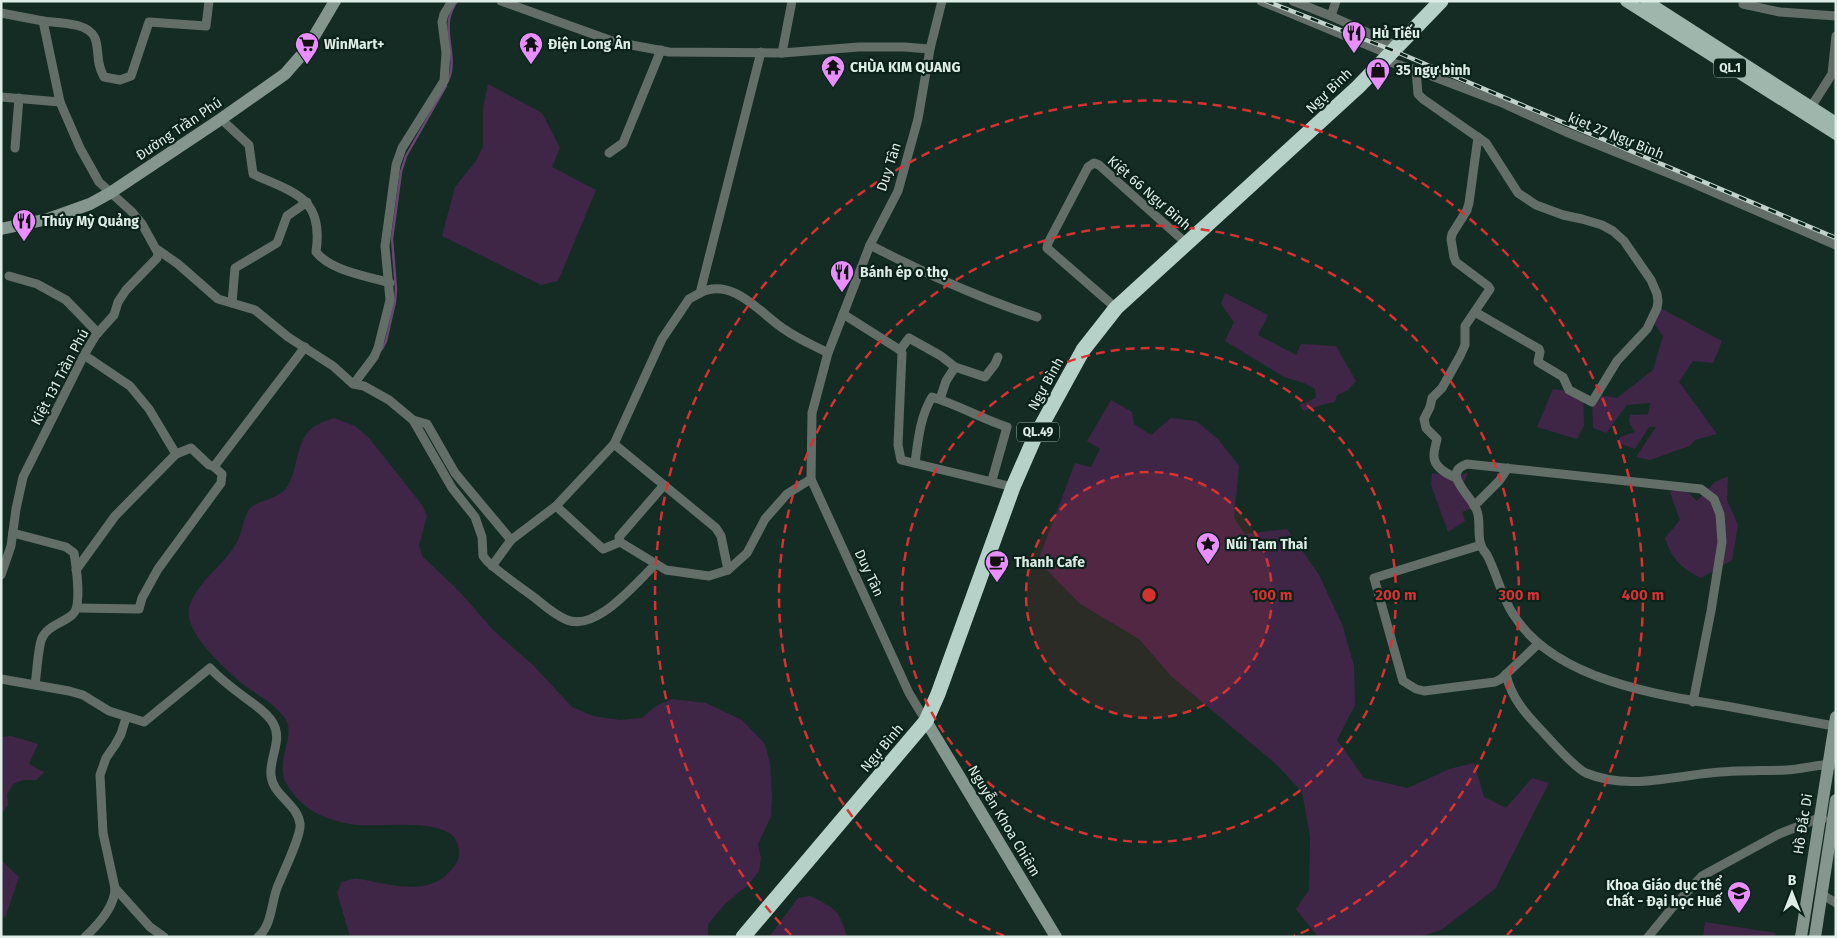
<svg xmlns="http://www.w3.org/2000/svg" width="1837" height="938" viewBox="0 0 1837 938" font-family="'Fira Sans',sans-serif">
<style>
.green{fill:#402646}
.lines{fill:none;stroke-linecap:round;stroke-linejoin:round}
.stream{stroke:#694771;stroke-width:2.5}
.street{stroke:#636e69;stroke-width:9}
.secondary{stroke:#85968f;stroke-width:12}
.primary{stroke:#9fb6ad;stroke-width:12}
.highway{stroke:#b6d2c8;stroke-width:15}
.rail-casing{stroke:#c2d1cb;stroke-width:4.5}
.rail{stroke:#0a221a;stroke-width:2.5;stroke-dasharray:8;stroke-linecap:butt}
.ring{fill:none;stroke:#d63232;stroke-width:2.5;stroke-dasharray:9 6}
.labels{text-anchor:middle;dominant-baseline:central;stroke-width:4.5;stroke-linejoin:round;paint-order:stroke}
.shield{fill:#0a221a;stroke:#9fb0aa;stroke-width:1}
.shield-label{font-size:12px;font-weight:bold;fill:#dfede7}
.poi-label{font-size:14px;font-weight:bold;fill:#dfede7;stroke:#0a221a;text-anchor:start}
.street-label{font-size:14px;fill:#dfede7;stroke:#0a221a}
.centre{fill:#d63232;stroke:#0a221a;stroke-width:2.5}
.ring-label{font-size:15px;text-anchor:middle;font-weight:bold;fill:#d63232;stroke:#0a221a;stroke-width:4.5;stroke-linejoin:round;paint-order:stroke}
</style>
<rect width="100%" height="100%" fill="#142c24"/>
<g class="green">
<path d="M488,84L542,113L560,148L552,167L596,190L558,281L541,285L442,236L455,187L476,161L483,147V108Z"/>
<path d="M1225,293L1268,315L1258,335L1296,355L1301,344L1336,346L1356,381L1348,390L1337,395L1335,402L1321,405L1304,411L1299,405L1316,398L1315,389L1304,383L1284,377L1225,341L1234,322L1221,304Z"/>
<path d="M1660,308L1722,341L1713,363L1693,361L1679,382L1717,434L1695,440L1689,446L1650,460L1636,457L1656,427H1649L1635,449L1618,443L1620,437L1635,432L1629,422L1630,415L1648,414L1650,403L1627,405L1606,433L1593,428L1592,394L1617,398L1653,370L1663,336L1653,322Z"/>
<path d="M1553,389L1583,393L1584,426L1577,439L1537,427Z"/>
<path d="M1111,400L1132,412L1134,424L1151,435L1171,418L1196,421L1218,439L1239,466L1234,518L1245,534L1287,529L1319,575L1342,624L1354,666L1355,705L1337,740L1364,778L1408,788L1449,769L1474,763L1484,797L1506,808L1532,778L1549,783L1495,889L1441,930L1418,937H1318L1296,909L1309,890L1310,836L1302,792L1277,765L1171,676L1139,639L1079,603L1038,561L1075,463L1091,467L1100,449L1087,441Z"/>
<path d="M334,418L355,426L369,438L422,505L427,516L419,545L422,556L459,591L494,631L533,665L572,707L593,716L620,720L642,718L656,706L672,699L706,703L742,720L765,744L770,764L772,798L771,816L758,844L761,858L759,871L748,885L726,903L708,924V934L710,937H350L337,892L342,882C346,881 350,879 354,879C360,878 368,881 374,882C404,887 434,895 455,865C459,860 460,853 458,846C457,842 456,839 453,836C432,817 377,829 350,824C324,819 304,810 289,788C271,764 298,737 285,718C274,703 259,696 244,685C226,670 180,630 190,605C198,582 221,567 234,547C242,536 242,524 247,513C254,499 277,501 287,487C299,469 295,438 315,426C321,422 328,420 334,418Z"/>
<path d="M1432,473L1453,477L1468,473L1463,484L1470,498V509L1462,512L1465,521L1448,532L1431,485Z"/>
<path d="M1728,476L1727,500L1738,525L1732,560L1701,578C1682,569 1671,558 1665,538L1680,520L1670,492L1682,487L1697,501L1715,482Z"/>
<path d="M11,736L38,744L29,764L44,772L36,780H23L13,784L7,794L8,805L1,815V737Z"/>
<path d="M1,860L19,877L5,918L1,914Z"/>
<path d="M810,896C834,907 840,911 847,937H769L798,898Z"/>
<path d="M1705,922L1776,933L1775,937H1703Z"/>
</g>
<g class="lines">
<g class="stream">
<path d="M448,81C457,61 446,39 449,20C450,13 453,7 457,1"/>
<path d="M382,349L386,341L395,302L396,289L392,239L401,172L406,156L446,86"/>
</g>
<g class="street">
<path d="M501,1L615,42L669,52L782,53L859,47H904L930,49"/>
<path d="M1261,1L1389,54"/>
<path d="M1293,1L1331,16L1336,1"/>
<path d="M1743,4L1780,12L1836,16"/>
<path d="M1,13L43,21L60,102L80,148L99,182L131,211L142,224L158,253L157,258L126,290L118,302L114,315L96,335L84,355L23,477L16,509L11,546L1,575"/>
<path d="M1331,16L1397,46"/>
<path d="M43,21C58,23 88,22 95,38C100,52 95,61 104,77L120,80L131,76L149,22L206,26L209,1"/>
<path d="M782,53L792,1"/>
<path d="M1383,60L1416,70L1500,102L1566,132L1688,181L1836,245"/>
<path d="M1416,70L1418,94L1423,99L1486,143L1518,193L1536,205L1563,215L1582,219L1602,225L1613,231L1624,241L1651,280L1657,294L1658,301L1657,308L1647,329L1617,361L1592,402L1569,390L1563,377L1538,362L1540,352L1539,349L1475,312"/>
<path d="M1,97L60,102"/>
<path d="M1811,107L1832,74L1836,36"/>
<path d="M221,119L249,145L253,174C294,193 324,197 316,252C331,271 367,276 390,283"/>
<path d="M15,148L19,98"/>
<path d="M609,153L623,143L661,50"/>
<path d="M870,245C924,273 979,298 1037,317"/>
<path d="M158,250L178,264L218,299L255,310L288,337L333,366L353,384L364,386L389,400L413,420L452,488L475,517L482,537L483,556L487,561C502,575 519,586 535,598C545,606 555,615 567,620C597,632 636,582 656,564"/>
<path d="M9,276L37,284L66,300L98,333"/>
<path d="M700,293C732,276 761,314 784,329C798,339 813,345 828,353"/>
<path d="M232,303L235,268L277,243L287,216L307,202"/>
<path d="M1116,308L1047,248L1048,243L1088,167L1094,163L1099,165L1186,243"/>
<path d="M843,314L900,350L902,353L898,445L901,460L1013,487"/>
<path d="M900,350L909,338L941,356L955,367L985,377L995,364L998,357"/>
<path d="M356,381L374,357L378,348L390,300L385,246L396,165L402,148L444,81L446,53L442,22L444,14L452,1"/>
<path d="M940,399L946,381L955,367"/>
<path d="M413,420L427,424L455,473L511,540"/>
<path d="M614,444L716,528L721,536L728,570"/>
<path d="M176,454L191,448L209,465L213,466L216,464L305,347"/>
<path d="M915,463C918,440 920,417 932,397C958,405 981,418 1007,427L992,480"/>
<path d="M1456,478C1447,474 1433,467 1434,455C1434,450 1436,444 1437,439L1426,428L1424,419L1430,407L1432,398L1442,388L1460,356L1465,345V326L1490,289L1488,286L1456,262L1454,257L1451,239L1452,234L1467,210L1469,203L1478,137"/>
<path d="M664,485L619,537L620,542L666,570L709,576L728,570L747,553L765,519L787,494L811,479"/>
<path d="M556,506L603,549L620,542"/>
<path d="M1474,506L1499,481L1508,468"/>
<path d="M13,533L66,547L74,553C76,565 82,606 73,614C64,623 48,625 42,638C38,647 37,673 35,684"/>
<path d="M1481,545L1374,578L1403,681L1416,689L1424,691L1495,682L1501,679L1538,644"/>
<path d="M492,566L511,540L556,506L614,444L662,339L689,299L700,293L761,52"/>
<path d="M76,570L115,516L176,454L149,409L130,386L84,355"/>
<path d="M77,608L139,609L142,598L158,569L221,483L222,474L213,466"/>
<path d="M1506,674C1511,698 1526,714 1542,731C1551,741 1575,768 1586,773C1627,790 1669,777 1710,773C1736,770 1761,771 1786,770C1803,769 1819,764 1836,764"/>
<path d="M1,679L69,691L83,695L109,711L144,722L210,668C222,681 236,691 251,702C259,708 268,714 273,723C283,740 269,758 271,775C272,795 298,804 300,824C302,834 282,875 277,888C271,904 272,925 258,937"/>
<path d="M1693,702L1711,611L1722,542L1720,514L1714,499L1701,489L1467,464C1440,473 1472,496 1477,511C1481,522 1477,535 1481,545C1482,549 1485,552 1487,555C1497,574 1501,596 1513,614C1553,679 1656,695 1726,706C1762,713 1798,719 1834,726"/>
<path d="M926,721L909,693L811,479L812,413L828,353L870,245L898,191L918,119L930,49L942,1"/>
<path d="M115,888L150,927L164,937"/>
<path d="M1821,894L1836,903"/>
<path d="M85,937C98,925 115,907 115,888L103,833L100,775L106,758L115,745L121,734L126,718"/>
<path d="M1648,937L1672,908L1702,876L1779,834L1819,818L1823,819"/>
</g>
<g class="secondary">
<path d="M1,229L48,219L90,204L110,193L221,119L285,74L306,50L335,1"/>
<path d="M926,721L1056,937"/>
<path d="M1801,937L1836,717"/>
<path d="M1815,937L1836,800"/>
</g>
<g class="primary">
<path d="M1626,1L1836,134"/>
<path d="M1646,1L1836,123"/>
</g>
<path class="highway" d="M743,937L926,721L938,694L1013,487L1034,439L1083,350L1116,308L1358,87L1441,1"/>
<g class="rail-casing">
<path id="rail" d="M1266,1L1392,50L1836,238"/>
</g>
<use href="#rail" class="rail"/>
</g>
<circle cx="1149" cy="595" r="123" fill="#d63232" fill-opacity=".12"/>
<g class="ring">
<circle cx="1149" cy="595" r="123"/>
<circle cx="1149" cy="595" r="247"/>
<path d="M1004 936A370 370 0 1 1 1294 936"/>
<path d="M791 935A494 494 0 1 1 1507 935"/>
</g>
<defs>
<g id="restaurant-pin" transform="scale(1.25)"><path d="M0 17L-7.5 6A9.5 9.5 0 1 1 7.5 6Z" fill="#e98efe" stroke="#0a221a"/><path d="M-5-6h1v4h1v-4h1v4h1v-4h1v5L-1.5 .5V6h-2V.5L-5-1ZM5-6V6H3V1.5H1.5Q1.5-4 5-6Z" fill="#111"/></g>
<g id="supermarket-pin" transform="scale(1.25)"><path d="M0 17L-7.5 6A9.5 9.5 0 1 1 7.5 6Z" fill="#e98efe" stroke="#0a221a"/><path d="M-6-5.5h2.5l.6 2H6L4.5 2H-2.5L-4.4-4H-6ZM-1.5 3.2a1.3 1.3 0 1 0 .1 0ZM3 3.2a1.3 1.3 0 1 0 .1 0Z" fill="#111"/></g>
<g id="temple-pin" transform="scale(1.25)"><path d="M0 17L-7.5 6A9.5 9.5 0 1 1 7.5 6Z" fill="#e98efe" stroke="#0a221a"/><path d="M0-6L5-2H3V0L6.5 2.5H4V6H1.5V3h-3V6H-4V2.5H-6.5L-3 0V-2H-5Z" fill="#111"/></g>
<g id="shop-pin" transform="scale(1.25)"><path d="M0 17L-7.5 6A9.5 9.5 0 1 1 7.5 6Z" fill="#e98efe" stroke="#0a221a"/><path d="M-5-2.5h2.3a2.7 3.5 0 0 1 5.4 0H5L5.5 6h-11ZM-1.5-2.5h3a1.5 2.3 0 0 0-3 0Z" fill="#111"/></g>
<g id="sight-pin" transform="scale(1.25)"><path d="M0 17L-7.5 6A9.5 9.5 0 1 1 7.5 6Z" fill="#e98efe" stroke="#0a221a"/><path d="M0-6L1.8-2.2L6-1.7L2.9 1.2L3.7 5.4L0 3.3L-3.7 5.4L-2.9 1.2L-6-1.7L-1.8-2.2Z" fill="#111"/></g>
<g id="cafe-pin" transform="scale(1.25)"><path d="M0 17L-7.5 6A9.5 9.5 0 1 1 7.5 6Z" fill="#e98efe" stroke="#0a221a"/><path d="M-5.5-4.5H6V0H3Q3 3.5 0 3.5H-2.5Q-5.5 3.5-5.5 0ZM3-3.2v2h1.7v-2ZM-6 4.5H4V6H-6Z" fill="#111"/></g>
<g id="university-pin" transform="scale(1.25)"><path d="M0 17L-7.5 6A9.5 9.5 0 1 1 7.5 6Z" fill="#e98efe" stroke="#0a221a"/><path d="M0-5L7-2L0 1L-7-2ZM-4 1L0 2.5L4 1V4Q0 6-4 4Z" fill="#111"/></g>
</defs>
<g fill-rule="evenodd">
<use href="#restaurant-pin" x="1354" y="33"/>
<use href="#supermarket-pin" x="307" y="44"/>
<use href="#temple-pin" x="531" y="44"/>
<use href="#temple-pin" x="833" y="67"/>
<use href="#shop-pin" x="1378" y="70"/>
<use href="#restaurant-pin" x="24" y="221"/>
<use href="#restaurant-pin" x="842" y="272"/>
<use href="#sight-pin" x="1208" y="544"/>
<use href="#cafe-pin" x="997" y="562"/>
<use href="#university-pin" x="1739" y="893"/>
</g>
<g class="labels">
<g class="shield">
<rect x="1714" y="58.5" width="32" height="19" rx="4"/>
<rect x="1017" y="422.5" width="42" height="19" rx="4"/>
</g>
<g class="shield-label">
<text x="1730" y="68">QL.1</text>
<text x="1038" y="432">QL.49</text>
</g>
<g class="poi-label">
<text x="1372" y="33">Hủ Tiếu</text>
<text x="324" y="44">WinMart+</text>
<text x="548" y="44">Điện Long Ân</text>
<text x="850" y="67">CHÙA KIM QUANG</text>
<text x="1396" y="70">35 ngự bình</text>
<text x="42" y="221">Thúy Mỳ Quảng</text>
<text x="860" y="272">Bánh ép o thọ</text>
<text x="1226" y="544">Núi Tam Thai</text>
<text x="1014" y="562">Thanh Cafe</text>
<text x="1722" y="885" text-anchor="end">Khoa Giáo dục thể<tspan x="1722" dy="16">chất - Đại học Huế</tspan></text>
</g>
<g class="street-label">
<text transform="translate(1329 91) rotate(-44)">Ngự Bình</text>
<text transform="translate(179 129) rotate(-34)">Đường Trần Phú</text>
<text transform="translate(1616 136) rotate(22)">kiet 27 Ngự Bình</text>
<text transform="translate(889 167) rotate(-72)">Duy Tân</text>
<text transform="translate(1149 193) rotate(41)">Kiệt 66 Ngự Bình</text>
<text transform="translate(60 377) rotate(-62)">Kiệt 131 Trần Phú</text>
<text transform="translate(1046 384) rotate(-61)">Ngự Bình</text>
<text transform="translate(869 573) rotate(65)">Duy Tân</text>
<text transform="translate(882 748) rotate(-50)">Ngự Bình</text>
<text transform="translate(1004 821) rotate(59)">Nguyễn Khoa Chiêm</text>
<text transform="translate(1803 824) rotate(-81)">Hồ Đắc Di</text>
</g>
</g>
<circle cx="1149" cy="595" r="8" class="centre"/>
<g class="ring-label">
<text x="1272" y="600">100 m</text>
<text x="1396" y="600">200 m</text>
<text x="1519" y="600">300 m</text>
<text x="1643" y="600">400 m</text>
</g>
<rect width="1837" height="938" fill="none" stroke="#dfede7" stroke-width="5"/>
<g transform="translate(1792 893)" stroke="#0a221a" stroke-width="4" paint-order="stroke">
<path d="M0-4L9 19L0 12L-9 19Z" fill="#dfede7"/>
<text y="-8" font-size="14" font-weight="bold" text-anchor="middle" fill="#dfede7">B</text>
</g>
</svg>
